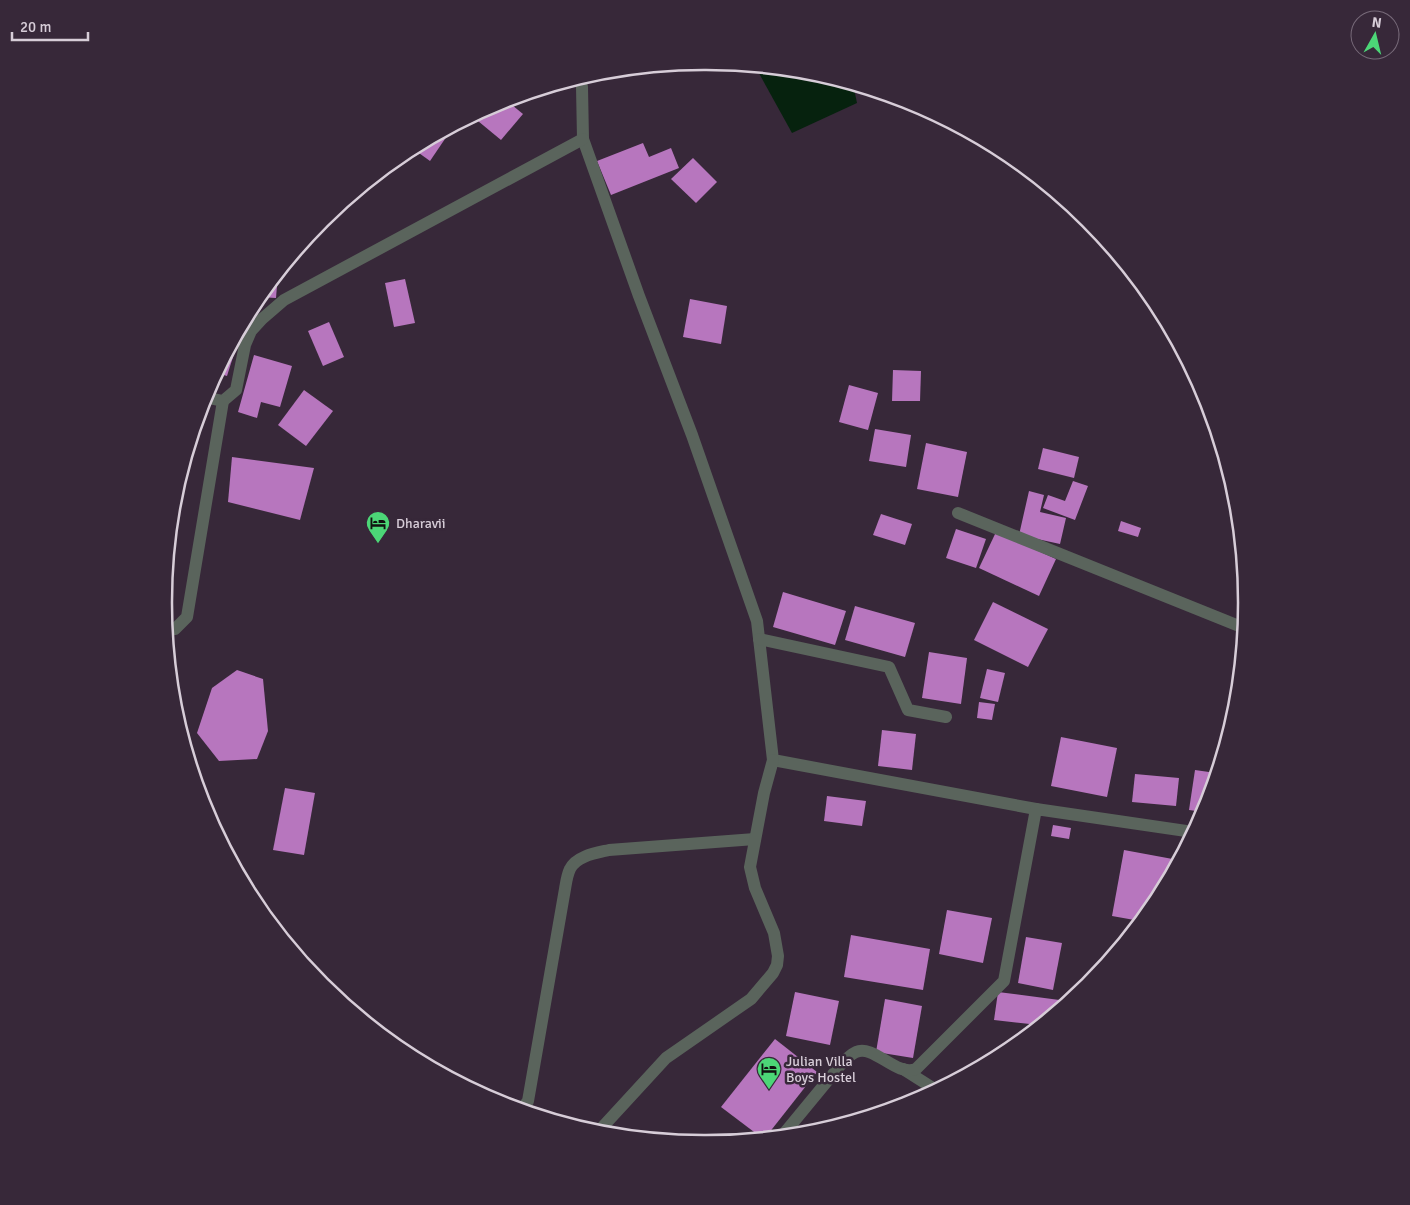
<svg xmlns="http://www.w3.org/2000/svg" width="1410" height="1205" viewBox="0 0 1410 1205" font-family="Signika,sans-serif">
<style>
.water{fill:#06220e}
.building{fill:#b776be}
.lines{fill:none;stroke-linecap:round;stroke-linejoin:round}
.street{stroke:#5a645c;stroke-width:12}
.labels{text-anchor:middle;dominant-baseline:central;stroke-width:5;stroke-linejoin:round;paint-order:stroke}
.poi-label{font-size:14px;fill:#d7cdd8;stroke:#372839;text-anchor:start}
.rim{fill:none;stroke:#d7cdd8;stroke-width:2.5}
</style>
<rect width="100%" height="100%" fill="#372839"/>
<path class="water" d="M755,66L811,72L853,84L857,103L792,133Z"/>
<g class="building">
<path d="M506,100L523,114L501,140L478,121L490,107Z"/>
<path d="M449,129L451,130L430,161L412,148Z"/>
<path d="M643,143L649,157L671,148L679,168L611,195L597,161Z"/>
<path d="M693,158L717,182L696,203L671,179Z"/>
<path d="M278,273L276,298L259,297L274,278Z"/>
<path d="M405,279L415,323L394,327L385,283Z"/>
<path d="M690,299L727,306L721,344L683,337Z"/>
<path d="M244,322L227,376L217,373L230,348Z"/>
<path d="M329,322L344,357L323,366L308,331Z"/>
<path d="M254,355L292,366L280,407L261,402L257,418L238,412Z"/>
<path d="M893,370L921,371L920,401H892Z"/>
<path d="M849,385L878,393L868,430L839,422Z"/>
<path d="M304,390L333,411L306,446L278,425Z"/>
<path d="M875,429L911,435L906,467L869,461Z"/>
<path d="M926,443L967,452L958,497L917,489Z"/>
<path d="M1043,448L1079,457L1074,478L1038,469Z"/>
<path d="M232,457L314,468L300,520L228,502Z"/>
<path d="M186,458L187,459L180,496L175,495Z"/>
<path d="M1073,481L1088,486L1075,520L1043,508L1048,495L1065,501Z"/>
<path d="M1029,491L1044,495L1040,512L1066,518L1060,544L1019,535Z"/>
<path d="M881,514L912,524L905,545L873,535Z"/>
<path d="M1121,521L1141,528L1138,537L1118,531Z"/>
<path d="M956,529L986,539L976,568L946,558Z"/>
<path d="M996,532L1056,559L1039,596L979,568Z"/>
<path d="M783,592L846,611L835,645L773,627Z"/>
<path d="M993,602L1048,629L1028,667L974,640Z"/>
<path d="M855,606L915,623L905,657L845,640Z"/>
<path d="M929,652L967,658L961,704L922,698Z"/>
<path d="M987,669L1005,673L998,702L980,698Z"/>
<path d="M237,670L263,679L268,731L257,759L219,761L197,733L212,688Z"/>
<path d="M979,702L995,704L992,720L977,718Z"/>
<path d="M882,730L916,734L912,770L878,766Z"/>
<path d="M1061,737L1117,748L1107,797L1051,786Z"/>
<path d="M1195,770L1216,773L1204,812L1189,810Z"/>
<path d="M1135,774L1179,778L1176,806L1132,802Z"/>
<path d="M285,788L315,793L304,855L273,850Z"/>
<path d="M827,796L866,801L862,826L824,821Z"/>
<path d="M1053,825L1071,828L1069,839L1051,836Z"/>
<path d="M1124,850L1178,860L1155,903L1140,921L1112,916Z"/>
<path d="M947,910L992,918L983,963L939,954Z"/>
<path d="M851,935L930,949L923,990L844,977Z"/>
<path d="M1026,937L1062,943L1053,990L1018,983Z"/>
<path d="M795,992L839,1001L830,1045L786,1036Z"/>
<path d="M998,992L1067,1001V1002L1039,1025L994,1020Z"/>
<path d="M885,999L922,1006L913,1058L876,1052Z"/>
<path d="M775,1039L817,1072L765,1138H762L721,1107Z"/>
</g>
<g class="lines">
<g class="street">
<path d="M579,78L582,87L583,139L639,296L692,435L757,621L773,760L1036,809"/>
<path d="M204,397L223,401L236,390L245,345L251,331L262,319L284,300L583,139"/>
<path d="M958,513L1244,628"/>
<path d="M166,630L175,629L187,617L223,401"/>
<path d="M759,639L889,667L908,710L946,717"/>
<path d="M903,1069L936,1090"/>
<path d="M521,1110L528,1101L565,889C566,883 567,875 570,869C576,856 596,853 609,850L755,839"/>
<path d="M597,1133L666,1058L751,999L773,973L777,965L778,956L774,933L755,888L750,867L764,793L773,760"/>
<path d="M782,1136L843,1062C847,1059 851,1054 856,1052C874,1044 896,1077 916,1069L1004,981L1036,809L1193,832"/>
</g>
</g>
<defs>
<g id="hotel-pin" transform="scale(1.25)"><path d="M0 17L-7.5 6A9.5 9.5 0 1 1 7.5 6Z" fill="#4cd677" stroke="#372839"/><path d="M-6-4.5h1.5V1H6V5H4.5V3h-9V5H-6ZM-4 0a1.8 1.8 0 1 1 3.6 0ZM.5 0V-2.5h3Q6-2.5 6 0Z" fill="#111"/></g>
</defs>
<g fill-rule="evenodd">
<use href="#hotel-pin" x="378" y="523"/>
<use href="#hotel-pin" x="769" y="1069"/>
</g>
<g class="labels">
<g class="poi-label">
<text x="396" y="523">Dharavii</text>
<text x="786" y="1061">Julian Villa<tspan x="786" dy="16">Boys Hostel</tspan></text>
</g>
</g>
<path d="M0 0H1410V1205H0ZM704 70H706A532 532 0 0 1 1238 602V603A532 532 0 0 1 706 1135H704A532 532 0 0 1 172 603V602A532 532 0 0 1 704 70Z" fill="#372839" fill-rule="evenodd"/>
<path class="rim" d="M704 70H706A532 532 0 0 1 1238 602V603A532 532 0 0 1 706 1135H704A532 532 0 0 1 172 603V602A532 532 0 0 1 704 70Z"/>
<g transform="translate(1375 35) rotate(8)"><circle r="24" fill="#372839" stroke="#776a79"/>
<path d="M0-4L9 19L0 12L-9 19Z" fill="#4cd677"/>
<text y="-8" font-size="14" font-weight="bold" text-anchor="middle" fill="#d7cdd8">N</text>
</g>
<path d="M12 32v8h76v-8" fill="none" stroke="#d7cdd8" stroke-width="2.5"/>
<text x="20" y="32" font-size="15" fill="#d7cdd8" stroke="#372839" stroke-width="4" paint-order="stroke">20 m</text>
</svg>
